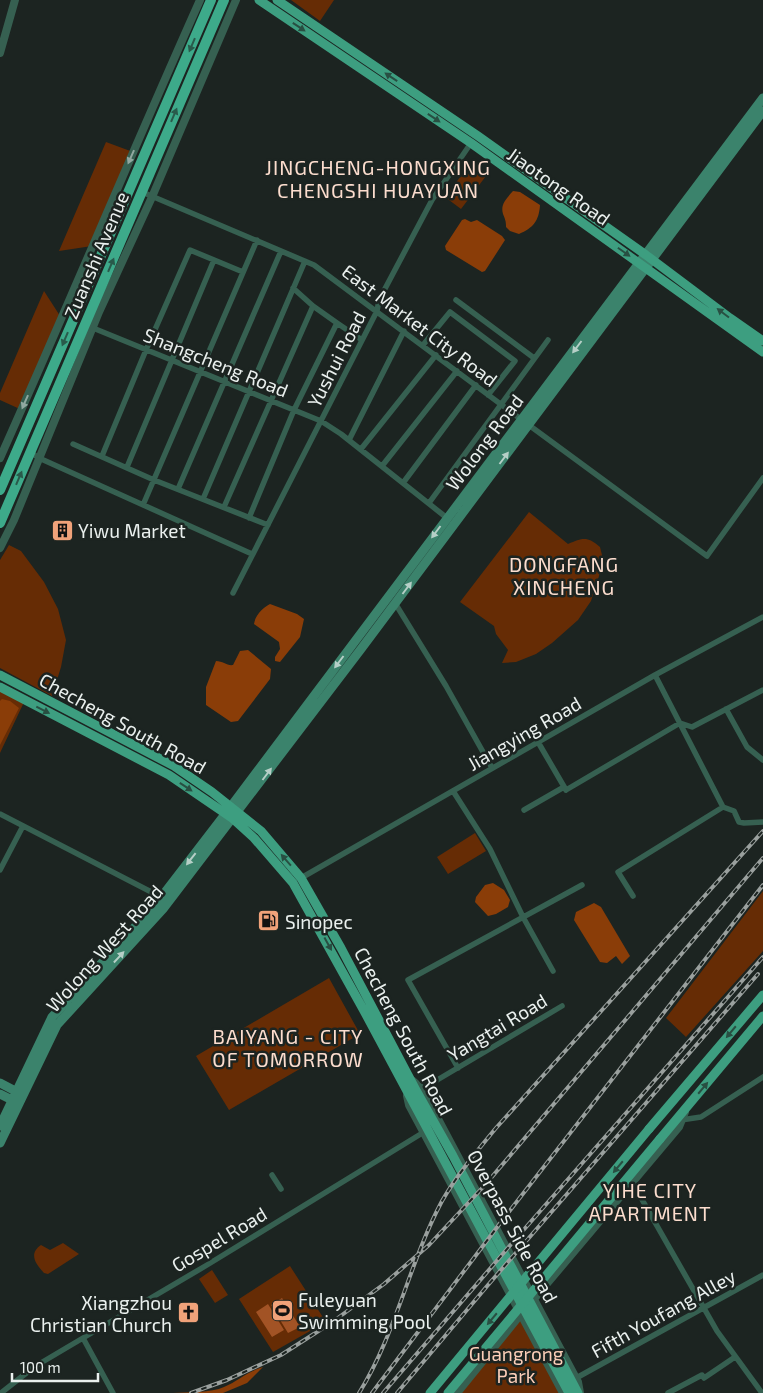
<svg xmlns="http://www.w3.org/2000/svg" width="763" height="1393" font-family="'Exo 2',sans-serif">
<style>
.green{fill:#662c05}
.forest{fill:#8a3d08}
.water{fill:#a25325}
.lines{fill:none;stroke-linecap:round;stroke-linejoin:round}
.minor{stroke:#366051;stroke-width:5.5}
.tertiary{stroke:#366051;stroke-width:8}
.secondary{stroke:#3b836c;stroke-width:9}
.primary{stroke:#3d9e80;stroke-width:9}
.trunk{stroke:#3daa8a;stroke-width:10}
.rail-casing{stroke:#9aa09e;stroke-width:4}
.rail{stroke:#1c2421;stroke-width:2;stroke-dasharray:5.5;stroke-linecap:butt}
.primary-bridge{stroke:#3d9e80;stroke-width:9}
.oneway{fill:#284f42}
.oneway2{fill:#295a4b}
.oneway3{fill:#90a8a0}
.oneway4{fill:#b6cfc7}
.labels{text-anchor:middle;dominant-baseline:central;stroke-width:5;stroke-linejoin:round;paint-order:stroke}
.street-label{font-size:19px;fill:#eaf0ee;stroke:#1c2421}
.poi-label{font-size:19px;fill:#eaf0ee;stroke:#1c2421;text-anchor:start}
.park-label{font-size:19px;fill:#fdcfb9;stroke:#1c2421}
.neighbourhood-label{font-size:20px;letter-spacing:1px;fill:#fcddce;stroke:#1c2421}
</style>
<rect width="100%" height="100%" fill="#1c2421"/>
<path class="green" d="M291,0h43l-14,21z
M106,142l27,10 -41,94 -33,5z
M470,164l16,12 -25,33 -16,-12z
M44,291l18,28 -40,91 -22,-10v-7z
M529,512l39,32c15,-6 19,-8 32,3l3,12 -4,17 -8,25 -13,19 -26,23 -16,11 -20,8 -14,1 6,-13 -12,-16 -2,-8 -34,-24z
M9,545l12,6 23,31 14,27 8,31 -5,27 -9,29 -52,-28v-108z
M0,687l25,13 -25,53z
M475,833l11,18 -38,23 -11,-17z
M763,891v60l-77,86 -20,-19z
M329,978l31,56 -131,76 -33,-54z
M63,1243l16,11 -31,20 -4,-1c-8,-9 -16,-19 -3,-28l9,5z
M290,1266l36,56 -53,30 -34,-53z
M212,1270l16,25 -13,8 -16,-24z
M521,1314l42,79h-106z"/>
<path class="forest" d="M513,191l7,1 20,13c-1,16 -7,23 -21,29l-9,-3 -4,-4c0,-6 -1,-8 -3,-13 -3,-10 4,-16 10,-23z
M465,219l6,3 6,-2 25,16 3,4 -20,31 -3,1 -36,-22 -1,-4 17,-26z
M270,604l27,10 7,5 -4,18 -20,25 -5,-1v-4l5,-8 -1,-7 -25,-18c1,-8 8,-16 16,-20z
M248,650l23,19 -1,10 -32,42 -7,1 -25,-17v-18l10,-26c7,0 11,5 17,4l7,-14z
M2,699l8,2 9,7 -19,37v-44z
M493,883l11,7 6,10 -2,7 -12,7 -8,2 -13,-14 1,-5 9,-12z
M594,903l7,4 29,49 -8,8 -6,-8 -9,7 -7,-1 -26,-42 2,-8z
M263,1367l-16,16 -24,10h-50c15,-1 38,0 51,-6 14,-6 24,-16 39,-20z"/>
<path class="water" d="M282,1298l2,3 7,1c3,4 3,7 1,12l8,13 -12,6 -17,-28z
M268,1304l16,26 -12,7 -16,-25z"/>
<g class="lines">
<path class="minor" d="M142,192l172,73 208,155 185,136 56,-78
M456,300l78,58
M337,323l25,17
M93,328l228,93 20,13 106,84
M423,345l27,-33 65,49 -27,34
M349,440l55,-109
M73,444l81,36 114,45
M361,449l75,-94
M30,452l9,6 213,96
M102,456l44,-106 44,-100 53,22
M382,466l75,-95
M127,467l87,-207
M403,483l73,-98
M178,489l103,-238
M203,499l102,-238
M429,503l119,-163
M143,505l114,-265
M224,507l89,-201 -20,-18
M249,518l45,-108 43,-87 -24,-17
M233,593l144,-282 2,-11 53,-100 39,-57
M395,603l51,83 46,82
M726,709l21,38 16,13
M538,742l28,48 114,-67 12,4 71,-37
M453,791l37,58 33,68 30,54
M723,807l11,4 5,11 5,1 19,-1
M524,810l40,-23
M0,814l161,83
M0,870l23,-44
M301,878l354,-203 108,-58
M633,896l-15,-24 105,-65 -68,-132
M458,1068l-50,-88 174,-95
M422,1089l140,-83
M681,1120l20,-3 62,-40
M272,1175l9,14
M632,1182l85,149 45,62
M578,1377l185,-102
M1,1393l33,-26 49,-29
M113,1393l-30,-55 124,-73 217,-133
M668,1393l34,-18 2,3 31,-21"/>
<path class="tertiary" d="M0,53l15,-53
M0,458c68,-152 132,-306 200,-458
M0,548l14,-28 85,-208 53,-115 84,-197
M413,1081l9,8 156,293 2,11
M407,1096l2,9 154,288
M534,1299l145,-172 6,-15
M457,1393l64,-79"/>
<path class="secondary" d="M0,1083l21,11
M0,1094l18,9
M0,1126l52,-109 104,-113 70,-91 537,-715
M0,1143l57,-118 106,-116 198,-260 402,-538"/>
<path class="primary" d="M259,0l212,143 292,209
M277,0l201,136 168,119 84,63 33,23
M0,675l174,91 38,26 49,39 40,47 40,70 76,144 36,64 125,237
M0,687l169,88 63,43 22,20 39,45 70,126 206,384
M649,1129l114,-134
M660,1139l103,-123"/>
<path class="trunk" d="M0,490l211,-490
M0,523l224,-523"/>
<defs>
<path id="rail" d="M191,1393l36,-13 54,-25 50,-32 53,-39 45,-39 56,-60 278,-327
M359,1393c37,-59 50,-130 83,-192 15,-26 35,-50 54,-73l267,-297
M372,1393l129,-171 262,-337
M383,1393l130,-151 250,-285
M397,1393l91,-108 270,-311"/>
</defs>
<use href="#rail" class="rail-casing"/>
<use href="#rail" class="rail"/>
<path class="primary-bridge" d="M430,1393l219,-264
M448,1393l212,-254"/>
</g>
<defs><path id="oneway-solid" d="M-6-.8H1V-3.2L6.5 0L1 3.2V.8H-6Z" transform="scale(1.25)"/></defs>
<g class="oneway">
<use href="#oneway-solid" transform="translate(299 27) rotate(34)"/>
<use href="#oneway-solid" transform="translate(391 77) rotate(-146)"/>
<use href="#oneway-solid" transform="translate(434 118) rotate(34)"/>
<use href="#oneway-solid" transform="translate(624 252) rotate(35)"/>
<use href="#oneway-solid" transform="translate(723 313) rotate(-143)"/>
<use href="#oneway-solid" transform="translate(43 710) rotate(27)"/>
<use href="#oneway-solid" transform="translate(186 787) rotate(34)"/>
<use href="#oneway-solid" transform="translate(286 860) rotate(-131)"/>
<use href="#oneway-solid" transform="translate(328 944) rotate(61)"/>
<use href="#oneway-solid" transform="translate(731 1032) rotate(130)"/>
<use href="#oneway-solid" transform="translate(703 1088) rotate(-50)"/>
<use href="#oneway-solid" transform="translate(618 1167) rotate(130)"/>
<use href="#oneway-solid" transform="translate(492 1319) rotate(130)"/>
</g>
<g class="oneway2">
<use href="#oneway-solid" transform="translate(192 45) rotate(113)"/>
<use href="#oneway-solid" transform="translate(174 115) rotate(-67)"/>
<use href="#oneway-solid" transform="translate(111 265) rotate(-67)"/>
<use href="#oneway-solid" transform="translate(65 339) rotate(113)"/>
<use href="#oneway-solid" transform="translate(19 478) rotate(-67)"/>
</g>
<g class="oneway3">
<use href="#oneway-solid" transform="translate(131 157) rotate(114)"/>
<use href="#oneway-solid" transform="translate(25 402) rotate(114)"/>
</g>
<g class="oneway4">
<use href="#oneway-solid" transform="translate(577 347) rotate(127)"/>
<use href="#oneway-solid" transform="translate(504 458) rotate(-53)"/>
<use href="#oneway-solid" transform="translate(436 532) rotate(127)"/>
<use href="#oneway-solid" transform="translate(407 588) rotate(-53)"/>
<use href="#oneway-solid" transform="translate(339 662) rotate(127)"/>
<use href="#oneway-solid" transform="translate(267 774) rotate(-53)"/>
<use href="#oneway-solid" transform="translate(191 859) rotate(128)"/>
<use href="#oneway-solid" transform="translate(119 957) rotate(-47)"/>
</g>
<defs>
<symbol id="building-square" viewBox="-11 -11 22 22"><rect x="-9" y="-9" width="18" height="18" rx="4" fill="#f0a27a" stroke="#1c2421"/><path d="M-4-6H4V6H1V3H-1V6H-4ZM-2.5-4.3h1.7v1.8h-1.7ZM.8-4.3h1.7v1.8H.8ZM-2.5-1h1.7V.8h-1.7ZM.8-1h1.7V.8H.8Z" fill="#111"/></symbol>
<symbol id="fuel-square" viewBox="-11 -11 22 22"><rect x="-9" y="-9" width="18" height="18" rx="4" fill="#f0a27a" stroke="#1c2421"/><path d="M-5.5-6h7V0h2V4h1.3V-2.5L3-4.5l.8-.8L6-3V5H2.5V1h-1V6h-7ZM-4.2-4.7v3.2H.2V-4.7Z" fill="#111"/></symbol>
<symbol id="stadium-square" viewBox="-11 -11 22 22"><rect x="-9" y="-9" width="18" height="18" rx="4" fill="#f0a27a" stroke="#1c2421"/><path d="M0-5a6.5 5 0 1 0 0 10a6.5 5 0 1 0 0-10ZM-3.5-1.8h7v3.6h-7Z" fill="#111"/></symbol>
<symbol id="church-square" viewBox="-11 -11 22 22"><rect x="-9" y="-9" width="18" height="18" rx="4" fill="#f0a27a" stroke="#1c2421"/><path d="M-1.2-6h2.4v3.5h3.3v2.4h-3.3V6h-2.4V-.1h-3.3v-2.4h3.3Z" fill="#111"/></symbol>
</defs>
<g fill-rule="evenodd">
<use href="#building-square" x="50" y="518" width="25" height="25"/>
<use href="#fuel-square" x="256" y="908" width="25" height="25"/>
<use href="#stadium-square" x="270" y="1298" width="25" height="25"/>
<use href="#church-square" x="176" y="1300" width="25" height="25"/>
</g>
<g class="labels">
<g class="street-label">
<text transform="translate(559 186) rotate(35)">Jiaotong Road</text>
<text transform="translate(96 255) rotate(-67)">Zuanshi Avenue</text>
<text transform="translate(420 325) rotate(37)">East Market City Road</text>
<text transform="translate(336 359) rotate(-63)">Yushui Road</text>
<text transform="translate(216 362) rotate(22)">Shangcheng Road</text>
<text transform="translate(484 442) rotate(-53)">Wolong Road</text>
<text transform="translate(123 723) rotate(29)">Checheng South Road</text>
<text transform="translate(524 733) rotate(-30)">Jiangying Road</text>
<text transform="translate(104 948) rotate(-48)">Wolong West Road</text>
<text transform="translate(497 1027) rotate(-31)">Yangtai Road</text>
<text transform="translate(404 1031) rotate(62)">Checheng South Road</text>
<text transform="translate(513 1226) rotate(62)">Overpass Side Road</text>
<text transform="translate(219 1239) rotate(-31)">Gospel Road</text>
<text transform="translate(663 1313) rotate(-29)">Fifth Youfang Alley</text>
</g>
<g class="poi-label">
<text x="78" y="530">Yiwu Market</text>
<text x="285" y="921">Sinopec</text>
<text x="298" y="1299">Fuleyuan<tspan x="298" dy="22">Swimming Pool</tspan></text>
<text x="172" y="1302" text-anchor="end">Xiangzhou<tspan x="172" dy="22">Christian Church</tspan></text>
</g>
<g class="park-label">
<text x="516" y="1353">Guangrong<tspan x="516" dy="22">Park</tspan></text>
</g>
<g class="neighbourhood-label">
<text x="378" y="167">JINGCHENG-HONGXING<tspan x="378" dy="23">CHENGSHI HUAYUAN</tspan></text>
<text x="564" y="564">DONGFANG<tspan x="564" dy="23">XINCHENG</tspan></text>
<text x="288" y="1036">BAIYANG - CITY<tspan x="288" dy="23">OF TOMORROW</tspan></text>
<text x="650" y="1190">YIHE CITY<tspan x="650" dy="23">APARTMENT</tspan></text>
</g>
</g>
<path d="M12 1373v8h86v-8" fill="none" stroke="#eaf0ee" stroke-width="2.5"/>
<text x="20" y="1373" font-size="15" fill="#eaf0ee" stroke="#1c2421" stroke-width="4" paint-order="stroke">100 m</text>
</svg>
